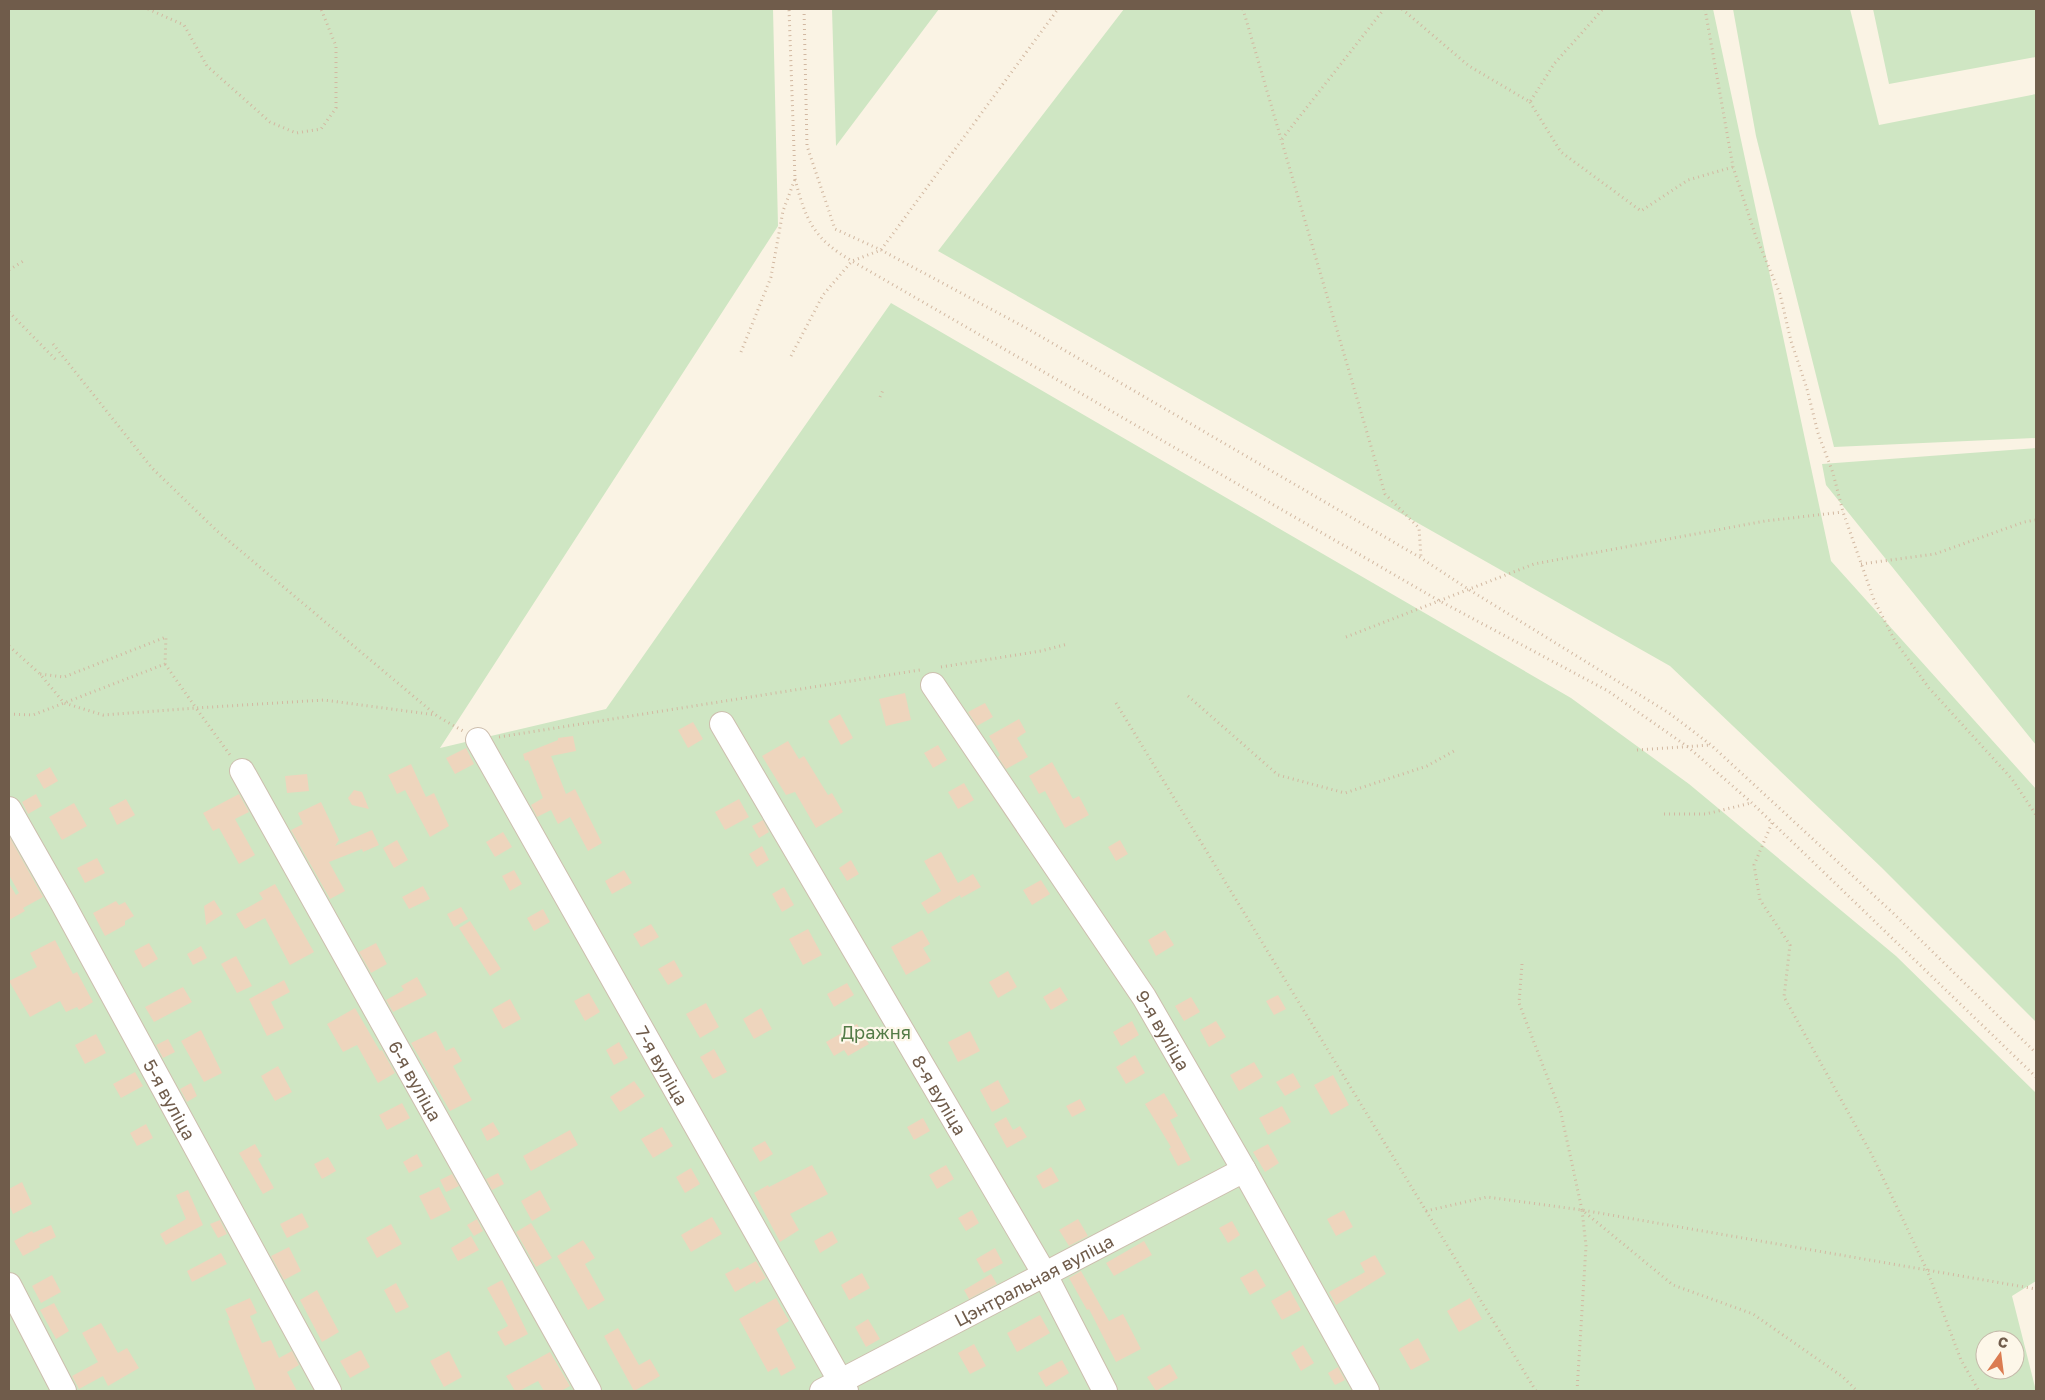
<svg xmlns="http://www.w3.org/2000/svg" width="2045" height="1400" font-family="'Golos Text',sans-serif">
<style>
.green{fill:#cfe6c3;fill-rule:evenodd}
.building{fill:#eed5bd}
.lines{fill:none;stroke-linecap:round;stroke-linejoin:round}
.minor-casing{stroke:#cdbeae;stroke-width:26}
.path{stroke:#d2b8a1;stroke-width:3;stroke-dasharray:1 4;stroke-linecap:butt}
.minor{stroke:#fff;stroke-width:24}
.labels{text-anchor:middle;dominant-baseline:central;stroke-width:4.5;stroke-linejoin:round;paint-order:stroke}
.street-label{font-size:18px;fill:#705c4b;stroke:#fdf7e9}
.park-label{font-size:18px;fill:#537b47;stroke:#fdf7e9}
</style>
<rect width="100%" height="100%" fill="#faf3e4"/>
<path class="green" d="M9,9h764l5,217 -338,522 166,-39 285,-406 680,395 118,86 207,172 140,137v188l-24,15 24,95h-2027zM1985,1340h30v30h-30z
M832,9h107l-103,137z
M1124,9h589l118,552 205,228v233l-155,-155 -211,-201 -732,-415z
M1733,9h117l29,116 157,-31v344l-202,9 -78,-311z
M1873,9h163v48l-147,27z
M2036,448v297l-210,-260 -4,-21z"/>
<path class="building" d="M905,693l6,27 -25,6 -7,-27z
M985,703l8,14 -16,9 -9,-14z
M840,714l13,24 -12,7 -13,-24z
M1019,719l7,13 -9,6 11,19 -22,12 -8,-12 2,-2 -11,-19z
M693,722l10,17 -15,9 -10,-18z
M573,736l3,15 -25,5 15,38 9,-5 27,54 -14,8 -18,-34 -12,7 -7,-14 -14,7 -6,-12 12,-7 -15,-38 -3,1 -2,-7 35,-14v-2z
M788,741l11,18 5,-3 24,39 4,-2 11,19 -27,16 -21,-36 -9,3 -24,-39z
M938,745l9,15 -14,8 -9,-15z
M466,748l8,16 -19,10 -9,-16z
M1052,762l21,37 6,-3 10,19 -24,13 -20,-37 -6,3 -10,-18z
M411,764l15,33 8,-4 15,33 -19,11 -25,-47 -8,4 -9,-19z
M50,767l8,14 -14,8 -8,-14z
M307,774l2,17 -22,2 -2,-17z
M964,783l10,17 -16,9 -10,-17z
M354,790l8,2 7,17 -17,-4 -4,-7z
M36,794l6,12 -14,8 -6,-12z
M239,794l10,18 -14,7 20,36 -16,9 -20,-36 -6,3 -10,-18z
M126,799l9,16 -18,10 -8,-17z
M739,799l10,18 -24,13 -10,-18z
M321,802l18,38 -4,6 37,-16 7,15 -16,7 -1,-3 -33,13 16,29 -15,8 -39,-69 12,-6 -5,-11z
M74,803l13,23 -25,14 -13,-23z
M763,820l6,12 -10,6 -7,-12z
M503,832l9,15 -17,10 -9,-15z
M9,836l34,61 -20,11 2,3 -16,9v-37l7,12 3,-2 -10,-18z
M397,840l11,20 -14,8 -11,-20z
M1120,840l8,14 -12,7 -8,-14z
M762,846l7,14 -12,7 -8,-13z
M941,852l17,31 15,-9 8,13 -20,11 -1,-3 -32,19 -7,-11 20,-12 -17,-30z
M97,858l8,15 -20,10 -8,-15z
M851,860l8,14 -12,7 -8,-13z
M514,870l8,14 -12,7 -8,-15z
M624,870l8,13 -20,11 -7,-13z
M1041,880l9,14 -18,11 -9,-15z
M275,884l39,68 -24,13 -25,-47 -20,11 -9,-15 27,-15 -4,-6z
M423,886l7,13 -21,10 -7,-12z
M784,887l10,18 -12,7 -10,-18z
M214,900l9,14 -17,11 -2,-19z
M116,901l3,4 6,-3 9,14 -9,5v4l-20,11 -12,-23z
M461,907l7,12 -14,8 -7,-13z
M543,909l7,13 -16,9 -7,-13z
M470,921l31,48 -11,7 -31,-48z
M651,924l8,13 -18,10 -8,-13z
M808,929l14,26 -19,10 -14,-26z
M922,930l8,14 -7,4 8,13 -25,14 -15,-28z
M1165,930l9,15 -18,11 -8,-16z
M55,940l18,34 4,-2 16,30 -14,8 -2,-3 -11,5 -6,-11 -30,16 -21,-36 28,-14 -7,-14z
M149,943l9,16 -15,9 -9,-17z
M376,943l11,21 -16,9 -12,-21z
M201,946l6,12 -14,7 -6,-11z
M236,956l16,30 -15,7 -16,-29z
M674,960l9,16 -15,9 -10,-16z
M1008,971l9,16 -19,11 -9,-16z
M417,977l10,18 -34,17 -7,-12 18,-10 -3,-4z
M284,980l6,12 -19,10 13,26 -17,8 -18,-37z
M847,983l7,12 -20,12 -7,-13z
M183,987l9,15 -38,20 -9,-15z
M1060,987l8,13 -17,10 -8,-13z
M589,993l11,19 -15,9 -11,-20z
M1278,995l8,14 -12,6 -8,-14z
M1191,997l9,15 -16,9 -9,-15z
M510,999l11,20 -18,10 -11,-20z
M706,1003l13,24 -19,11 -14,-24z
M355,1008l25,43 2,-1 13,23 -17,10 -21,-38 -14,7 -16,-28z
M761,1008l11,21 -18,10 -11,-20z
M1132,1021l7,14 -18,11 -8,-14z
M1216,1021l10,16 -17,10 -9,-17z
M857,1024l12,20 -21,12 -4,-6 -10,6 -8,-14z
M201,1030l21,43 -18,9 -23,-41z
M436,1031l10,20 8,-4 8,14 -9,5 19,34 -22,11 -39,-68z
M970,1031l10,20 -22,11 -10,-20z
M96,1034l10,19 -21,11 -10,-19z
M168,1039l7,13 -12,6 -7,-13z
M619,1042l9,16 -14,7 -8,-15z
M714,1049l13,23 -14,7 -13,-22z
M1135,1055l10,18 -19,11 -10,-17z
M1254,1062l9,15 -24,14 -9,-16z
M278,1066l14,26 -17,9 -14,-25z
M135,1072l8,14 -22,12 -8,-14z
M1293,1073l8,14 -16,9 -9,-14z
M1333,1075l16,30 -18,10 -17,-30z
M998,1080l12,22 -18,10 -12,-22z
M634,1081l11,15 -25,16 -10,-15z
M191,1083l6,13 -10,6 -7,-13z
M1164,1093l14,23 -8,4 21,40 -13,6 -9,-17 2,-2 -26,-43z
M1080,1099l6,11 -14,7 -6,-11z
M402,1103l8,15 -23,12 -8,-15z
M1282,1106l9,16 -23,13 -9,-17z
M1006,1117l7,13 7,-4 7,11 -20,11 -13,-24z
M923,1118l7,13 -16,9 -7,-13z
M493,1122l7,12 -13,7 -6,-12z
M146,1124l7,14 -16,8 -7,-13z
M662,1127l11,19 -20,12 -12,-19z
M570,1130l8,15 -47,26 -8,-15z
M765,1141l8,13 -13,8 -8,-14z
M255,1144l7,12 -4,3 16,29 -11,6 -24,-41z
M1268,1144l11,19 -14,9 -12,-20z
M417,1154l6,12 -14,7 -6,-11z
M328,1157l8,14 -14,8 -8,-15z
M812,1165l16,29 -38,20 9,16 -19,12 -26,-49 14,-8 1,2z
M946,1165l8,14 -17,10 -8,-14z
M1051,1167l8,14 -16,8 -7,-13z
M691,1168l9,16 -15,9 -9,-16z
M498,1173l6,11 -12,6 -6,-11z
M452,1174l7,12 -13,6 -6,-12z
M22,1182l10,22 -19,10 -4,-9v-16z
M439,1187l12,23 -20,10 -12,-24z
M188,1190l15,35 -37,20 -6,-11 26,-15 -10,-24z
M540,1190l11,20 -19,11 -11,-20z
M972,1210l7,13 -13,8 -8,-13z
M1344,1210l9,17 -17,9 -9,-17z
M302,1213l7,14 -22,11 -7,-14z
M712,1217l10,17 -31,18 -10,-17z
M477,1219l6,12 -9,5 -7,-11z
M1078,1219l10,17 -19,10 -10,-16z
M220,1220l7,14 -9,4 -8,-14z
M1232,1221l8,14 -12,8 -9,-15z
M531,1223l21,35 -16,9 -20,-35z
M391,1224l11,20 -25,14 -11,-20z
M51,1225l5,12 -17,8 1,2 -17,9 -9,-15 18,-10 1,2z
M832,1231l6,11 -18,11 -6,-12z
M471,1236l8,14 -21,11 -7,-13z
M583,1240l12,18 -10,6 20,36 -17,10 -31,-54z
M1144,1241l8,14 -38,21 -8,-13z
M289,1247l12,24 -17,9 -13,-24z
M995,1248l8,15 -19,10 -8,-14z
M221,1253l6,11 -35,18 -5,-11z
M1375,1255l11,19 -50,31 -7,-13 36,-20 -5,-9z
M756,1261l10,17 -10,6 -1,-3 -20,11 -10,-18 13,-7 2,3z
M1256,1269l10,17 -16,9 -10,-17z
M1081,1271l28,50 14,-7 18,35 -25,13 -27,-53 -2,1 -18,-32z
M862,1273l8,15 -21,12 -8,-15z
M991,1274l6,10 -28,15 -5,-9z
M52,1275l9,17 -20,11 -9,-17z
M502,1280l26,54 -23,12 -8,-14 11,-6 -21,-38z
M396,1283l13,24 -13,6 -12,-23z
M317,1290l22,42 -17,10 -22,-42z
M1290,1290l11,20 -19,10 -11,-19z
M250,1298l7,15 -7,3 12,27 9,-3 8,18 13,-7 7,14 -12,7 10,19h-41l-28,-70 2,-1 -5,-11z
M776,1298l13,23 -13,8 20,39 -15,8 -4,-9 -9,5 -29,-53z
M1470,1298l12,21 -23,13 -12,-21z
M54,1303l15,28 -13,8 -16,-29z
M1040,1315l10,18 -33,19 -10,-19z
M868,1319l12,20 -14,8 -11,-20z
M101,1323l17,30 9,-5 12,20 -31,18 -5,-10 -24,13 -7,-13 26,-14 -16,-29z
M618,1328l21,37 11,-6 10,17 -26,15 -30,-55z
M1418,1338l12,22 -19,10 -12,-21z
M974,1344l12,22 -16,8 -12,-21z
M1303,1345l11,18 -13,8 -10,-18z
M361,1350l9,17 -20,11 -10,-17z
M449,1351l13,26 -18,10 -14,-26z
M550,1352l20,34 -9,5h-17l-6,-10 -19,10h-4l-9,-15z
M1062,1360l7,13 -23,14 -8,-14z
M1170,1364l8,14 -22,13 -9,-14z
M1338,1367l7,13 -10,5 -7,-12z"/>
<g class="lines">
<defs>
<g id="minor">
<path id="s1" d="M933,685l211,312 100,173 123,221"/>
<path id="s2" d="M722,724l322,549 61,118"/>
<path id="s3" d="M478,740l368,651"/>
<path id="s4" d="M242,771l347,620"/>
<path id="s5" d="M9,809l53,93 267,489"/>
<path d="M9,1285l55,106"/>
<path id="s6" d="M822,1391l422,-221"/>
</g>
</defs>
<use href="#minor" class="minor-casing"/>
<path class="path" d="M148,9l36,16 23,41 63,56 26,11 25,-4 15,-21v-62l-15,-37
M804,9l3,137 28,83 46,21 147,79 393,229 47,31 201,124 42,32 182,168 143,140
M1243,9l142,485 34,34 2,29
M1402,9l67,57 61,36 24,-38 49,-55
M1705,9l28,158 22,67 25,60 11,47 16,48 11,44 15,40 10,39 31,88 21,41 34,47 83,91 24,36
M1530,102l31,50 80,59 47,-31 45,-13
M1282,139l102,-130
M795,179c11,42 19,60 57,82l29,-11 177,-241
M9,270l16,-10
M9,312l49,50
M53,344l99,124 65,63 220,185 26,15
M741,352l30,-75 12,-66 12,-32 -6,-170
M791,356l32,-61 29,-34 586,339 170,91 80,56 64,56 284,274
M880,397l3,-7
M1861,564l74,-10 89,-32 12,-2
M1346,637l188,-73 231,-43 78,-9
M9,646l31,28 24,29 39,12 93,-7 34,47
M165,664l31,44 128,-8 112,15
M941,667l100,-16 27,-7
M1188,696l90,79 67,18 82,-27 27,-15
M1116,703l420,688
M9,714l24,1 132,-51 1,-27 -102,40 -24,-3
M499,737l421,-67
M1637,750l74,-5
M1664,814h42l45,-11
M1772,823l-18,42 6,35 30,45 -6,52 89,160 54,113 34,90 18,31
M1522,964l-3,39 42,110 21,97 91,75 80,29 90,63 14,14
M1426,1211l61,-14 95,13 454,79
M1577,1391l9,-145 -4,-36"/>
<use href="#minor" class="minor"/>
</g>
<g class="labels">
<g class="street-label">
<text stroke="none"><textPath href="#s1" startOffset="415">9-я вуліца</textPath></text>
<text stroke="none"><textPath href="#s3" startOffset="374">7-я вуліца</textPath></text>
<text stroke="none"><textPath href="#s4" startOffset="355">6-я вуліца</textPath></text>
<text stroke="none"><textPath href="#s2" startOffset="430">8-я вуліца</textPath></text>
<text stroke="none"><textPath href="#s5" startOffset="332">5-я вуліца</textPath></text>
<text stroke="none"><textPath href="#s6" startOffset="239">Цэнтральная вуліца</textPath></text>
</g>
<g class="park-label">
<text x="876" y="1032">Дражня</text>
</g>
</g>
<rect width="2045" height="1400" fill="none" stroke="#705c4b" stroke-width="20"/>
<g transform="translate(2000 1355) rotate(14)"><circle r="24" fill="#fdf7e9" stroke="#c5b9aa"/>
<path d="M0-4L9 19L0 12L-9 19Z" fill="#db7c51"/>
<text y="-8" font-size="14" font-weight="bold" text-anchor="middle" fill="#705c4b">С</text>
</g>
</svg>
